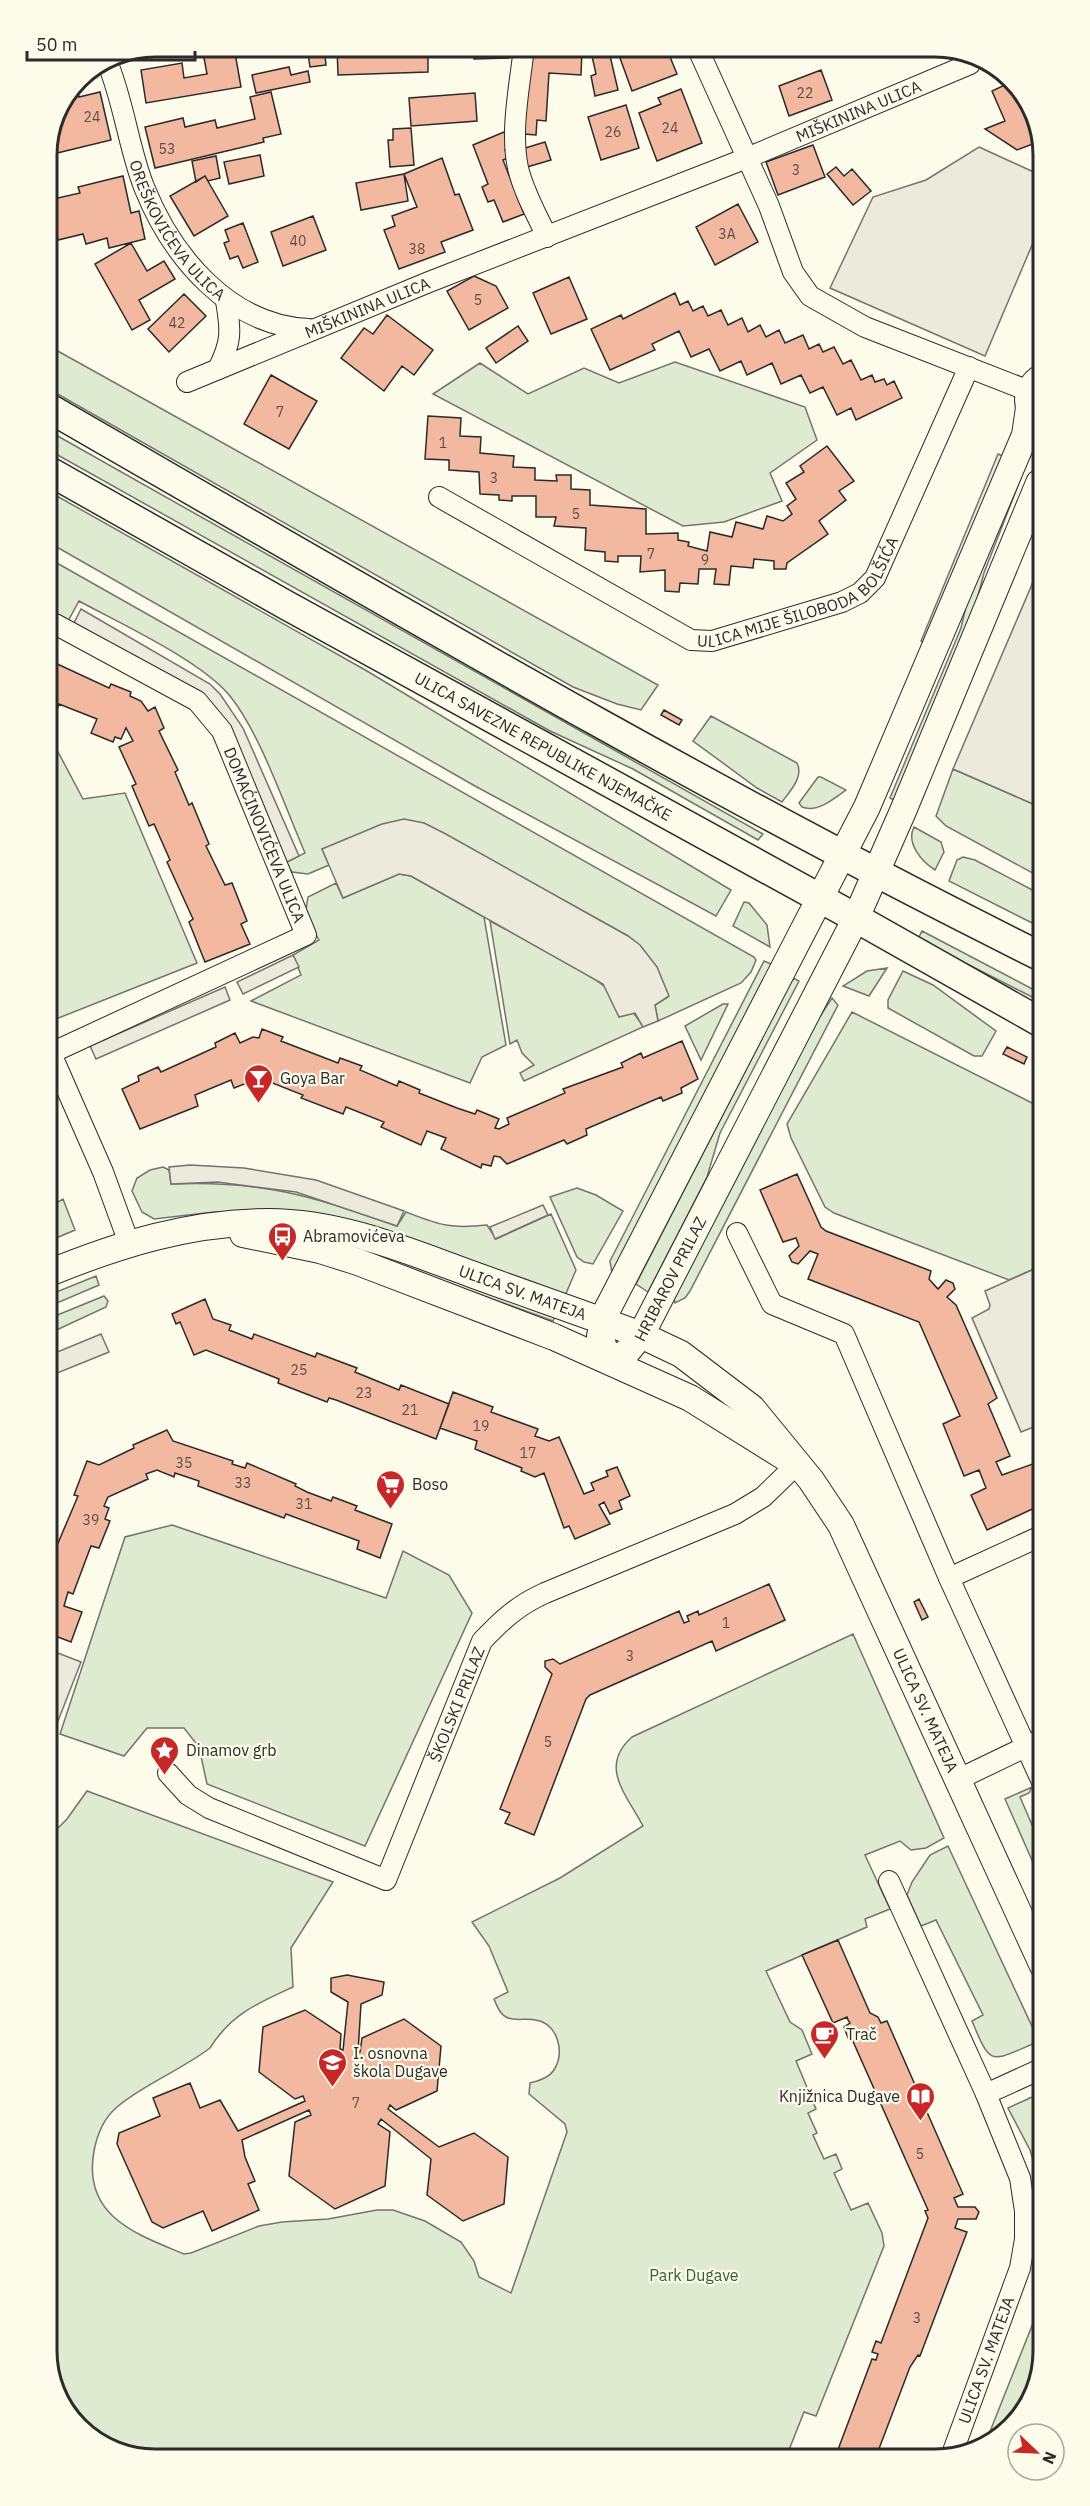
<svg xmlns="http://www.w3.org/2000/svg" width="1090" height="2506" font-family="'IBM Plex Sans',sans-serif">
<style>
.green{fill:#deebd1;stroke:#74746e;stroke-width:1.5}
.parking{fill:#eceadb;stroke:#74746e;stroke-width:1.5}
.building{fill:#f2b8a0;stroke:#2b2b2b;stroke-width:1.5}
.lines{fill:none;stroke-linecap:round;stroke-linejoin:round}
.minor-casing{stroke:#2b2b2b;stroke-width:22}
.tertiary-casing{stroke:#2b2b2b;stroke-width:28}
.secondary-casing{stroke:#2b2b2b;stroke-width:31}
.minor{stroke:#fdfbea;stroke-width:20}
.tertiary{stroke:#fdfbea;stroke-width:26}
.secondary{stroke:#fdfbea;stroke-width:28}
.labels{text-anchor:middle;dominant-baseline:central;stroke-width:4.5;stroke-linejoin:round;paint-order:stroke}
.number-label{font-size:14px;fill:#5d4e48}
.street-label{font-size:16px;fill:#2b2b2b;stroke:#fdfbea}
.poi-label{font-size:16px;fill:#2b2b2b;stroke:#fdfbea;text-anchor:start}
.park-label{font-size:16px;fill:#34623c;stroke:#fdfbea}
.rim{fill:none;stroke:#2b2b2b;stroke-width:3}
</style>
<rect width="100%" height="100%" fill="#fdfbea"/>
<path class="green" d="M47,345l611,340 -17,25 -24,-6 -44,-17 -526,-299z
M675,362l130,45 12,33 -47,33 12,28 -58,21 -41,4 -250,-132 47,-31 48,31 56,-26 35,15z
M47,430l716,404 -5,6 -125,-71 -83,-38 -503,-282z
M1033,447l-49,126 -13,49 -76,179 -5,-3 71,-170 13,-56z
M48,491l319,180 364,219 -15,26 -241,-130 -427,-244z
M48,558l706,399 2,3 -5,12 -10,11 -83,38 -3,-16 13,-8c-12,-27 -16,-42 -40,-61l-204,-113 -102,26 7,16 -21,9 -16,-2 -7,-9 20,-10c-20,-46 -45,-120 -75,-157 -30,-36 -109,-72 -151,-95l-11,20 -20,-6z
M711,716l86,47c7,14 -7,28 -15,39l-25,-14 -64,-47z
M48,733l35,66 42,-6 72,170 -141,56 -7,-15z
M953,769l87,38v70l-94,-51 -10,-10z
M818,777h3l25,13c-12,9 -29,23 -44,17l-3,-4z
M914,827l27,15 3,10 -9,18c-14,-9 -29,-27 -21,-43z
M963,857l12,3 65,34v33l-91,-46 8,-21z
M399,874l12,2 73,41 22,128 -24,12 -12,26 -219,-82 50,-26 -8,-20 26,-15 -14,-25 3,-18 28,-14 7,15z
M744,902l5,1 18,22 3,22 -37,-21z
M490,921c46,25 128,60 153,106l-119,54 -4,-8 14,-8 -12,-12 -5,-13 -7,4z
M922,931l118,62v8l-122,-62z
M764,961l7,3 -3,9 -156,300 -2,-12z
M887,968l-18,28 -26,-10 24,-15z
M903,971l30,14 63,46 -14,25h-8l-86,-48v-8z
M793,978l6,3 -79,152 -13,44 -59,115 -12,-8z
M832,998l6,7 -148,286 -5,7 -10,5 -1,-5 143,-277z
M723,1004h5l-27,56 -16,-34z
M852,1012l188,95 1,159 -32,14 -175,-67 -9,-6 -34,-69 -4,-14z
M163,1167l6,3 2,14c89,-4 143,12 226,42l9,-14c34,13 43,17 81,13l9,14 55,-25 25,56 -12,28 -308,-87 -42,1 -60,7 -12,-7 -10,-21 5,-13 13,-8z
M577,1188l19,7 27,16 -30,53 -9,-2 -7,-5 -27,-60z
M63,1199l12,31 -26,11v-34z
M259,1228l71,8 226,78 -3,7 -176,-64z
M96,1276l3,9 -49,21 -1,-11z
M104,1296l4,5 -2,6 -56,26v-15z
M172,1525l214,73 17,-47 46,24 23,38 -107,233 -158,-62 -8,-37 -15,-19h-37l-23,28 -64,-22 65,-197z
M853,1634l91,204 -18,10 -15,2 -11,-9 -35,14 25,54 -25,10 2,8 -101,44 24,51 12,8 10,24 -16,7 20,48 -8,4 9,20 -4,2 11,24 12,-5 6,15 -8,4 17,37 17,-7 14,30 2,13 -68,170 -12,-4 -17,43 -640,4 -58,-22 -37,-51 -1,-551 16,-16 20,-28 246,91 -42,66 2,39c-35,16 -62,27 -83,61 -29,22 -67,37 -93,59 -13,11 -20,28 -23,44 -12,65 42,83 90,103l7,-1 68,-27 23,-4 46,-3 49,-9h16l32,11 36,21 13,19 5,16 32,16 56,-161 -2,-8 -36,-30 1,-11c9,-2 19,-5 24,-13 11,-18 4,-46 -18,-50 -9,-2 -20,1 -28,-2 -8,-3 -11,-12 -14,-19l14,-7 -19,-46 -17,-24 88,-44 83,-52c-16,-31 -45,-59 -11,-89z
M1032,1787l-3,6 -9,4 19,44 3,-1v43l-37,-84z
M948,1846l89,191 -2,6c-45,19 -44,24 -63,-22l11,-6 -47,-95 -15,6 -14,-31 5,-13 18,-27z
M1043,2092v102l-13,-44 -22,-42z
M1043,2298v54l-22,65 -34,22z"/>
<path class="parking" d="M979,147l59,27v19l-5,13 5,2v23l-53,125 -155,-68 43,-91 53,-17z
M998,454l7,3 -77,187 -7,-3z
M1039,568l1,239 -87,-38z
M81,609l129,75 10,10 23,34 56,128 -14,7 -49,-118 -21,-38 -17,-14 -124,-70z
M404,819l20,4 20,10 184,103 12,9 17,22 12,29 -14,9 3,16 -15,6 -8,-14 -16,4 -16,-33 -192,-108 -12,-2 -56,24 -21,-49 60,-25z
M293,955l6,12 -56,27 -6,-12z
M225,987l5,13 -134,59 -6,-13z
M190,1165l54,3 72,12 88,31 -7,15 -101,-34 -79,-10 -46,2 -2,-17z
M543,1205l5,10 -53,24 -5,-12z
M1041,1266v158l-20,8 -49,-114 17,-9 1,-4 -5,-14z
M101,1334l8,18 -59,24v-21z
M50,1650l31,12 -30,77z"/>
<path class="building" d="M202,47h32l7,40 -95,16 -5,-33 41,-7 2,15 23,-4z
M307,47h17l2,18 -16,2z
M337,47h91v25l-90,3z
M474,47h35v11l-35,1z
M529,47l53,2 -1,26 -32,-2 -3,48 -9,-1 -1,15 -12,-1z
M590,47h18l10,43 -23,6 -4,-20 5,-2z
M616,47h50l11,27 -45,17z
M289,67l2,8 17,-4 2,11 -54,11 -4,-18z
M821,70l11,30 -43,16 -10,-30z
M1011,82l27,38v22l-21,8 -32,-21 20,-8 -13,-30z
M681,89l21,54 -45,18 -18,-48 22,-9 -3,-6z
M100,92l11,48 -54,13 -4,-19 18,-40 7,-1 1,4z
M271,92l10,42 -18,4 1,4 -109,26 -10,-41 38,-9 2,9 30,-7 2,8 38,-9 -5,-22z
M475,93l2,28 -66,5 -2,-28z
M626,105l13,43 -38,12 -13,-43z
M411,128l3,37 -24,2 -2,-27h5v-11z
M504,132l6,16 -5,2 3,8 -5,2 21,54 -21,8 -9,-22 -6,2 -6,-15 6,-3 -15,-39z
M545,142l6,18 -24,7 -5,-18z
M48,144l7,31 -8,2v-29z
M813,145l12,32 -47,18 -12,-33z
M260,155l4,21 -35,8 -5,-22z
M216,156l4,22 -12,3 -3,-5 -9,6 -4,-21z
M442,158l13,37 4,-1 14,36 -32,12 4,10 -46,17 -15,-39 11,-4 -3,-10 25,-9 -13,-33z
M836,167l8,9 8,-7 19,22 -18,14 -26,-31z
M404,174l4,27 -47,9 -5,-27z
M123,176l8,37 8,-2 6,28 -36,9 -2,-10 -21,6 -3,-10 -25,6 -9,-40 31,-7 -2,-6z
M205,176l23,40 -34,20 -24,-40z
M738,204l20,38 -43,23 -19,-38z
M313,216l13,34 -43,16 -12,-34z
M243,223l15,39 -15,6 -5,-12 -8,3 -6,-16 5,-2 -4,-11z
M131,243l16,28 17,-10 11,18 -36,21 11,20 -18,10 -37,-66z
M474,276l22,10 12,22 -39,22 -22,-39z
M569,277l18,42 -36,15 -18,-41z
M675,293l5,12 8,-4 5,10 10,-5 5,10 13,-6 7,15 14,-7 6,14 12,-7 6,12 13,-7 6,13 18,-8 6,14 10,-5 4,8 11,-5 9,17 8,-4 10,20 11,-5 3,7 9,-3 3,6 7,-4 8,17 -46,22 -5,-12 -14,7 -14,-28 -13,6 -9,-18 -20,9 -9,-21 -25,12 -6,-14 -21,10 -11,-22 -18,8 -12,-26 -27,13 3,6 -45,20 -19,-41 30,-14 2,4z
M184,294l22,22 -37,36 -21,-23z
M387,315l46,35 -19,25 -12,-9 -18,25 -43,-33 23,-30 9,6z
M518,326l10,15 -32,22 -10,-15z
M271,375l46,26 -28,48 -45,-25z
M428,416l33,2 -1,18 21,1 -1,16 34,3 -1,11 22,1v12l22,1 -1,-6h15v14l19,1v15l56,4v25l32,-1v7l11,2 -1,4 19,5 3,-19 22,5 4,-15 27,7 4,-13 16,5 9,-7 -5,-8 9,-7 -10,-16 18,-11 -4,-6 27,-20 27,35 -15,10 7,9 -27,21 9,13 -41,29 -1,6h-12v-8l-20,-2 -1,9 -22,-2 -2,19 -15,-1 2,-15h-17l-1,15 -18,-1 -1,9 -14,-1v-21l-25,2 1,-16h-23v6l-13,-1v-9l-20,-2 1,-22 -32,-2 2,-9h-20v-21h-24v5l-13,-1v-5l-19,-1 -1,-22 -30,-2v-10l-24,-1z
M53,662l56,26 2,-4 20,8 -1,4 11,5 7,10 7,-4 9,21 -5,3 19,39 -3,2 14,33 3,-2 17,41 -3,2 19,39 7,-2 15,38 -6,3 9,20 -45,18 -16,-40 4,-3 -26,-57 3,-2 -16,-36 -5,2 -17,-40 4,-2 -17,-37 14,-6 -7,-13 -5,11 -6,-2 -2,5 -22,-9 6,-14 -38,-15 -5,14 -6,-2v-51l4,1z
M664,710l18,10 -3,5 -18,-10z
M262,1029l21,8 -2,4 57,22 2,-5 22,8 -2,4 37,16 2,-5 21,9 -1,3 38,15 18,6 2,-4 22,9 -4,9 4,1 10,-5 -2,-6 58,-25 -2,-4 60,-22 -2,-4 20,-10 2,5 39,-17 16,38 -17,9 1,5 -19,8 -2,-4 -75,32 1,6 -20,9 -3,-4 -57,24 -7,-7 -6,-1 -3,10 -9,-2 -1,4 -40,-19 5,-11 -19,-7 -6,14 -40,-18 3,-5 -38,-15 -3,7 -42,-16 2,-3 -43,-17 -26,10 -3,-8 -36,15 3,11 -58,23 -18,-40 17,-8 -1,-5 20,-9 3,5 55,-25 -1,-4 20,-10 5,10 13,-6 6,1z
M1007,1047l20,10 -3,7 -21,-10z
M797,1174l24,53 5,4 105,40 -2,8 9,10 8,-9 7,3 2,6 -8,8 9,8 41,93 -9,6 22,52 -14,6 6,13 39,-14v44l-54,25 -16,-35 15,-7 -7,-18 -15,6 -21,-52 17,-8 -41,-94 -111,-43 10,-25 -8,-3 -12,13 -6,-2 -3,-6 10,-10 -3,-8 -13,4 -23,-52z
M205,1299l8,20 18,6 -2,5 23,9 2,-5 61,23 2,-4 40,15 -2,4 44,18 2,-5 48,19 -13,35 -100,-39 -7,-2 -2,4 -49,-19 1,-4 -73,-29 -12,5 -14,-33 -4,2 -4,-10z
M453,1392l40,15 -2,5 47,17 -3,7 14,5 10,-4 25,57 10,-4 -3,-7 17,-7 -2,-5 11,-4 13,29 -11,5 3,8 -12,5 -6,-12 -5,3 11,19 -35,15 -6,-13 -5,2 -20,-55 -9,4 -14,-6 1,-3 -47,-19 2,-8 -37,-13z
M167,1430l6,11 60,20 -1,3 13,4 2,-5 49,21 -1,2 12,6 24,9 2,-4 24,9 -2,4 37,14 -12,34 -23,-9 2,-8 -73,-27 -2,4 -86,-32 1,-5 -24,-8 -1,4 -17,-7 -11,4 2,5 -40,18 -4,9 5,2 -4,11 5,2 -11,27 -8,-2 -18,48 -5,-2 -4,14 18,6 -11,30 -21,-8v-72l28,-66 -4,-1 13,-34 12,4 35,-17 -1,-3z
M769,1584l16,36 -69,31 -4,-10 -122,54 -4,4 -52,136 -29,-12 5,-10 -10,-4 52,-135 -7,-7v-6l8,-2 7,5 119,-53 5,12 5,-2 -2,-5 11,-5 1,4z
M919,1599l9,18 -6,3 -8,-18z
M838,1940l32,73 8,4 3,6 6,-2 76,173 -9,4 4,9h17l4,5 -3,7h-18l-3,9 12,4 -47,124 -2,-1 -8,12 -33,87 -41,1 36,-96 4,1 2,-6 -6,-2 4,-11 5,2 47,-125 -3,-7 3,-1 -77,-173 -3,1 -4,-11 6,-4 -2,-3 -1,-3 -14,6 -31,-68z
M347,1975l37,7 -2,13 -21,9 -3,48h2l2,-14 42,-19 37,27 -4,45 -41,19 -6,-5 -2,4 51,38 35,-14 34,24 -4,47 -41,17 -36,-26 4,-36 -50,-40 -3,5 12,8 -5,54 -50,23 -46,-33 6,-54 16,-7 -2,-5 -67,30 3,17 10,24 -7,3 11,26 -47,21 -9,-20 -40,17 -11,-6 -35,-78 2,-11 41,-17 -7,-18 37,-15 10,25 20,-8 18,31 67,-30 -2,-5 -8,3 -36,-27 4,-45 42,-17 36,24 -1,15 3,1 5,-48 -17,-10v-14z"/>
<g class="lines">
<defs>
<g id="minor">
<path d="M524,47c-4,38 -14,83 -6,121 6,25 19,47 29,69"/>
<path d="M697,47l72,159 24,66 17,24 55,31 164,64"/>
<path id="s1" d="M106,59c18,42 22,87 38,128 28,70 86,139 165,142"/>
<path d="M218,369c14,-27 13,-39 8,-68"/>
<path id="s2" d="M187,382l242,-100 318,-124 223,-94"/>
<path id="s3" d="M439,497l252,143 21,1 130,-39 18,-9 15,-15 94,-211"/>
<path id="s4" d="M48,623l7,1 142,77 25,30 84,204 -255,118"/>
<path d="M49,1049l54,123 26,71"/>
<path d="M737,1233l35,71 72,30 105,244 93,204"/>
<path d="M949,1578l92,-42"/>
<path id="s5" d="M168,1773l20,22 21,13 177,72 96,-239c20,-21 36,-36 63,-48l190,-79 28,-17 33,-32"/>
<path d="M959,1779l83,-40"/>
<path d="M889,1881l97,213 34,84 5,33v28l-5,29 -68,186"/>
<path d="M986,2094l57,-26"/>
</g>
<g id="tertiary">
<path d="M1038,421c-13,-13 -14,-30 1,-42"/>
<path d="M243,1234l77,16 38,12 196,75 136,61 96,60"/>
<path id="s6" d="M49,1273c71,-29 142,-51 220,-51 71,0 139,29 205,53 55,20 111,39 167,60l40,19 71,54 59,72 30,45 202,441"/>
<path d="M608,1360l-8,-24 7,-26 260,-503 158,-372 4,-27"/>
<path id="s7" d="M608,1360l18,-7 15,-18 215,-417 47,-107 136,-328"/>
</g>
<g id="secondary">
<path d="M47,407c328,189 654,381 993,549"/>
<path id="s8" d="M47,470l239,135 570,313 184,104"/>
</g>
</defs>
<use href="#minor" class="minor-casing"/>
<use href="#tertiary" class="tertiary-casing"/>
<use href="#secondary" class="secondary-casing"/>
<use href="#minor" class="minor"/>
<use href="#tertiary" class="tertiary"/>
<use href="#secondary" class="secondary"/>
</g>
<defs>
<symbol id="bar-pin" viewBox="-11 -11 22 30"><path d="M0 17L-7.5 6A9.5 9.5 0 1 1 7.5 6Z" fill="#c62828" stroke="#fdfbea"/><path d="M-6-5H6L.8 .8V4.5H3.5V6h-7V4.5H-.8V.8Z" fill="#fff"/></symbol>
<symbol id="bus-pin" viewBox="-11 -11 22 30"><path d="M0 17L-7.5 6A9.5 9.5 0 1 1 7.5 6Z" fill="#c62828" stroke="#fdfbea"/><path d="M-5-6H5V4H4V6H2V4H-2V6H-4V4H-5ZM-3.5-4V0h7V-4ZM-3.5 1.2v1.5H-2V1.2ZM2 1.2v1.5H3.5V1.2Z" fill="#fff"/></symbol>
<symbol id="supermarket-pin" viewBox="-11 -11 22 30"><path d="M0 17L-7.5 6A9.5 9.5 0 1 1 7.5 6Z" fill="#c62828" stroke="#fdfbea"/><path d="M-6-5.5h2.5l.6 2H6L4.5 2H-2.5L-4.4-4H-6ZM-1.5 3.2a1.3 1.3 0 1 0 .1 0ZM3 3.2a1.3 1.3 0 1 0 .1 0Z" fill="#fff"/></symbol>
<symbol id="sight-pin" viewBox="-11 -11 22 30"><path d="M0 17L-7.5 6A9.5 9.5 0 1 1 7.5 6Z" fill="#c62828" stroke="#fdfbea"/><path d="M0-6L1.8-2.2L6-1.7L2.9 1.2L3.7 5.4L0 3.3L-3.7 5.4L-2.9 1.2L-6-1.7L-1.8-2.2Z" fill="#fff"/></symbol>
<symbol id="cafe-pin" viewBox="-11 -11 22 30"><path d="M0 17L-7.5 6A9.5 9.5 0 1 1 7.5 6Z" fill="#c62828" stroke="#fdfbea"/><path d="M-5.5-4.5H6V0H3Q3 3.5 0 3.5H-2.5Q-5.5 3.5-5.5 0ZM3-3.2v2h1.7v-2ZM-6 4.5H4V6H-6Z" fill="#fff"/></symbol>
<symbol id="school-pin" viewBox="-11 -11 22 30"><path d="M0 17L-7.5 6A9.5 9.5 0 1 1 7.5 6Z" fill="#c62828" stroke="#fdfbea"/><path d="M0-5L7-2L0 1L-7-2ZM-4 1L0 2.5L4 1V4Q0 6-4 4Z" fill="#fff"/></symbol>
<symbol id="library-pin" viewBox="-11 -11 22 30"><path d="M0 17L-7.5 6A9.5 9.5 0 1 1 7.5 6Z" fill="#c62828" stroke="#fdfbea"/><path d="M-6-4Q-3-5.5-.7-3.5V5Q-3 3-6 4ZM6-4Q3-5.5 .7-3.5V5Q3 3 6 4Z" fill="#fff"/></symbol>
</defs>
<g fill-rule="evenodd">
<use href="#bar-pin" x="242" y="1062" width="33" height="45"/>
<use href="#bus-pin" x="266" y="1220" width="33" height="45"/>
<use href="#supermarket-pin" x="374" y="1468" width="33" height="45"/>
<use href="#sight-pin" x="148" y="1734" width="33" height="45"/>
<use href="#cafe-pin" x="808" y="2018" width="33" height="45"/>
<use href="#school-pin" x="316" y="2046" width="33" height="45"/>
<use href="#library-pin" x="904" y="2080" width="33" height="45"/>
</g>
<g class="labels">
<g class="number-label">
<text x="805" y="93">22</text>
<text x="92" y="117">24</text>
<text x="670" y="128">24</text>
<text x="613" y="132">26</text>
<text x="167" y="149">53</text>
<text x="796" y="170">3</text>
<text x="727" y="234">3A</text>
<text x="298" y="241">40</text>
<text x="417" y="249">38</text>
<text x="478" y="300">5</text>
<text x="177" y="323">42</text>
<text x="280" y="412">7</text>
<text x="443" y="443">1</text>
<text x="494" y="478">3</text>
<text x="576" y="514">5</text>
<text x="651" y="554">7</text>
<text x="705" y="560">9</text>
<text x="299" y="1370">25</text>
<text x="364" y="1393">23</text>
<text x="410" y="1410">21</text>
<text x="481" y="1426">19</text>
<text x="528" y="1453">17</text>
<text x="184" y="1463">35</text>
<text x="243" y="1483">33</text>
<text x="304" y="1504">31</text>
<text x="91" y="1520">39</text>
<text x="726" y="1623">1</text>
<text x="630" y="1656">3</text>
<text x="548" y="1742">5</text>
<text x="356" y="2103">7</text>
<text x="920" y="2154">5</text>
<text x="917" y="2318">3</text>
</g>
<g class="street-label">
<text stroke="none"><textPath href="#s2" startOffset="724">MIŠKININA ULICA</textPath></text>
<text stroke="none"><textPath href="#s1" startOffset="188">OREŠKOVIĆEVA ULICA</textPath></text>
<text stroke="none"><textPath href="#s2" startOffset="195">MIŠKININA ULICA</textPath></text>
<text stroke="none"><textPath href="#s3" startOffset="414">ULICA MIJE ŠILOBODA BOLŠIĆA</textPath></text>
<text stroke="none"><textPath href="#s8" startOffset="568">ULICA SAVEZNE REPUBLIKE NJEMAČKE</textPath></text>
<text stroke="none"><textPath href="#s4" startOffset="320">DOMAĆINOVIĆEVA ULICA</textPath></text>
<text stroke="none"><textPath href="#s7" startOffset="106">HRIBAROV PRILAZ</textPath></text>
<text stroke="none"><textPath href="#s6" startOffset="492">ULICA SV. MATEJA</textPath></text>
<text stroke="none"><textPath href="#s5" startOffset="435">ŠKOLSKI PRILAZ</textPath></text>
<text stroke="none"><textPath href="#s6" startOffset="1102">ULICA SV. MATEJA</textPath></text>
<text transform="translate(986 2360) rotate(-70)">ULICA SV. MATEJA</text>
</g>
<g class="poi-label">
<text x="280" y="1078">Goya Bar</text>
<text x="303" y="1236">Abramovićeva</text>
<text x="412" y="1484">Boso</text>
<text x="186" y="1750">Dinamov grb</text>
<text x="846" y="2034">Trač</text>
<text x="353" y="2053">I. osnovna<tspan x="353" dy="18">škola Dugave</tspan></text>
<text x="900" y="2096" text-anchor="end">Knjižnica Dugave</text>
</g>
<g class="park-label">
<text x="694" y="2275">Park Dugave</text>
</g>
</g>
<path d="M0 0H1090V2506H0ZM155 57H935A98 98 0 0 1 1033 155V2351A98 98 0 0 1 935 2449H155A98 98 0 0 1 57 2351V155A98 98 0 0 1 155 57Z" fill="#fdfbea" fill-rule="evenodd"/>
<path class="rim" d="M155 57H935A98 98 0 0 1 1033 155V2351A98 98 0 0 1 935 2449H155A98 98 0 0 1 57 2351V155A98 98 0 0 1 155 57Z"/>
<g transform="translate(1036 2452) rotate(113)"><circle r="28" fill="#fdfbea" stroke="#a9a89e" stroke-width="1.5"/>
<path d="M0-4.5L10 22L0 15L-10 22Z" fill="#c62828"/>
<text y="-9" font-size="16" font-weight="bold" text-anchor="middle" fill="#2b2b2b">N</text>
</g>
<path d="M27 51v9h168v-9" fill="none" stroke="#2b2b2b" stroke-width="3"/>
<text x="36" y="51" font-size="18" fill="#2b2b2b" stroke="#fdfbea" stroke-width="4.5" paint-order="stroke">50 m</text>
</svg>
